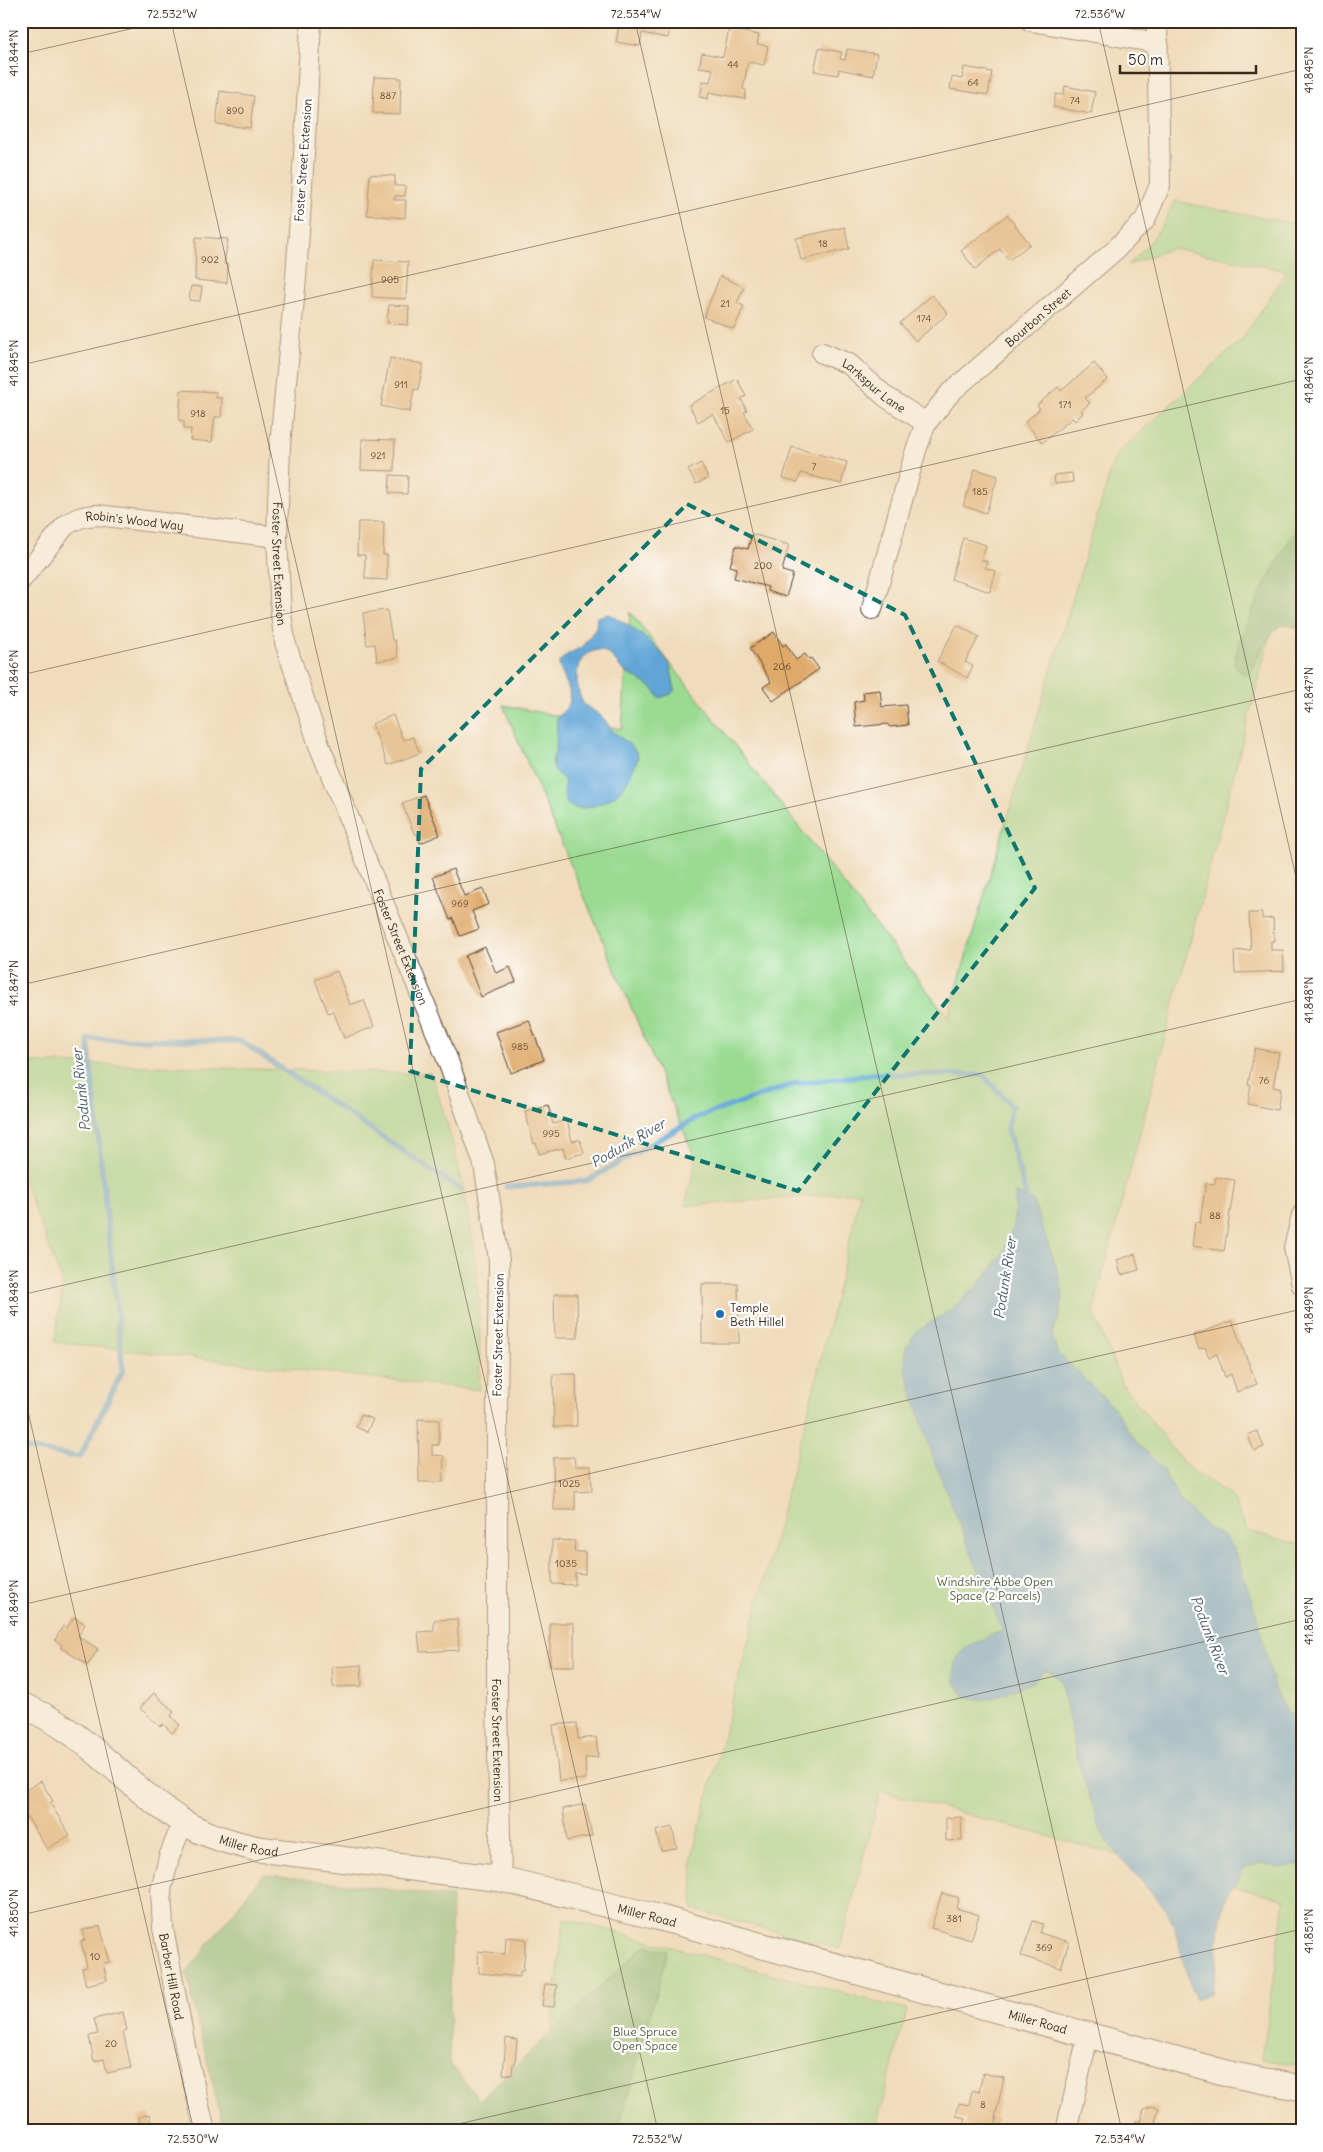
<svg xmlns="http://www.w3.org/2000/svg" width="1323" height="2152" font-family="Delius,sans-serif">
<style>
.green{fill:#9ada91;stroke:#6a8258}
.forest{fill:#7bba7b;stroke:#5b724c}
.water{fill:#61a5d6;stroke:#4e687a}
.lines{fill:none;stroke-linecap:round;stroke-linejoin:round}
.stream{stroke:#61a5d6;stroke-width:5.5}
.building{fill:#dea969}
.minor-casing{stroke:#564536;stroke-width:22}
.tertiary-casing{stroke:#564536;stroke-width:27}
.minor{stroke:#fff;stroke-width:20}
.tertiary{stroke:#fff;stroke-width:25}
.marked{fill:none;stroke:#0f766e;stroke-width:4;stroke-dasharray:10 6;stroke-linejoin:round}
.ticks{fill:none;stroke:#3b2a1e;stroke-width:1;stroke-opacity:0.45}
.poi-dot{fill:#1f6fb2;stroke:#fff;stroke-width:2}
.labels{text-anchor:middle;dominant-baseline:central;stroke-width:4.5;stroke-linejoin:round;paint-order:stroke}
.number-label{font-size:10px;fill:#644a31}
.street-label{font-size:12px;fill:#3b2a1e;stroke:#fff}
.poi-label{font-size:12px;fill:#3b2a1e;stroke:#fff;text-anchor:start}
.park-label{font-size:12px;fill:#585f40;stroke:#fff}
.water-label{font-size:14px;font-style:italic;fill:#4a5b68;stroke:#fff}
.neatline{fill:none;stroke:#3b2a1e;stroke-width:2}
.ticks-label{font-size:12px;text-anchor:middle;fill:#3b2a1e}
</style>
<rect width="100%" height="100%" fill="#fff"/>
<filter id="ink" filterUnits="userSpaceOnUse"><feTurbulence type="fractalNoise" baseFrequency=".02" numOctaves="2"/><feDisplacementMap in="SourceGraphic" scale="10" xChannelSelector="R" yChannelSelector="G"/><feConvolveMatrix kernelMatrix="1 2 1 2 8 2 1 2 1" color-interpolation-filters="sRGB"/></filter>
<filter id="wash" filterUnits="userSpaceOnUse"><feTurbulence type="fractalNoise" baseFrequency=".0096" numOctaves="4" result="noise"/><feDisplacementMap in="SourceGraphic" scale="20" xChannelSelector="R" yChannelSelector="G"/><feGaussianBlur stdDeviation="1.12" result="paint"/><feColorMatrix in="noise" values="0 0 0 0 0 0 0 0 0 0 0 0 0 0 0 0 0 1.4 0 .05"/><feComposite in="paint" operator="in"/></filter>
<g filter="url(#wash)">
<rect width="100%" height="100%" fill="#f0dcbc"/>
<path class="green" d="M1174,201l128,24v312l-13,27 -196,748 29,72 64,82 45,30 17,35 54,14v521l-41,-7 24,-159 -405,-109 -40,158 -147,-40 -1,-53 116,-444 43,-178 9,-42 -175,14 11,-46 -193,-455 119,24 8,-117 318,405 167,-561 128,-118 44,-67 -115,-23 -44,17c21,-19 36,-38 46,-64z
M21,1062l410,12c25,71 42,142 47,218 3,32 1,66 2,98l-425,-48 8,-58 -42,-111z
M564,1918l343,92 -32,121h-335z"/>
<path class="forest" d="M1302,523v107c-5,-1 -11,-5 -16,-5 -17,0 -29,38 -38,50h-3l-11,-10c0,-23 50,-124 68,-142z
M263,1874l189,23 -3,165 30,38 166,-155 23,6 -50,180h-394l-38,-158z"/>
<path class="water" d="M608,614c15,5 54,35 61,49 3,8 4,19 6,27l-4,4 -12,4c-7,-14 -19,-17 -32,-25 -9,-5 -12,-17 -22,-21 -5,-3 -8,-2 -14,0 -16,5 -16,31 -11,44 3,12 13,13 21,20 5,4 8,11 12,15 8,9 24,15 25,27 -12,30 -20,43 -54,50 -6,1 -14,0 -18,-6 -4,-6 0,-15 -2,-23l-9,-7 -3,-11 4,-11 1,-31 11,-13 2,-5 -1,-12 -10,-23 1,-5 8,-7 14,-7 14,-19 1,-11z
M1015,1192l18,9 27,77 3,18 -3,19 -8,18 5,19 57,56 21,32 27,29 19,33 28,27 17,9 10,16 20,59 19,79 10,16 17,17v139l-23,4 -17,-5 -17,5c-6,11 -17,23 -20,34 -9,29 -6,60 -13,90l-16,8 -7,-17 -14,-53 -7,-18 -61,-70 -8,-16 -23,-72 -15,-74 -15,-11 -13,13 -34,14 -18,4 -17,-4 -10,-15 1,-19 11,-15 36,-17 -69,-172 -28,-89 1,-22 10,-15 33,-21 30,-26 24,-33 11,-27z"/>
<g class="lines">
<path class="stream" d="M506,1187l81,-6 111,-64 96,-33 80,-10 109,1 29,31 -5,22 20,71v6
M21,1448l59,9 43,-87 -35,-331 153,2 220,149"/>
</g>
<g id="blocks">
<path class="building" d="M632,21h39l-3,17 -26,-5 -2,13 -24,-4 3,-16 11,2z
M729,29l30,6 -2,9 11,2 -4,19 -16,-3 -5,27 3,1 -1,9 -36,-7 -1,7 -8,-2 3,-16 7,1 3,-13 -14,-2 3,-14 21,4z
M819,48l23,4 -2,7 5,1 2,-11 30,5 -4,22 -34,-7 -1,6 -24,-4z
M964,67l28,5 -4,23 -38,-6 2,-12 10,2z
M374,77l27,1 -1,36 -27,-1z
M1065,86l30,6 -4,22 -38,-7 3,-13 7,1z
M220,91l34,5 -4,32 -34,-4z
M370,174l25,2v10h11l-1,10h-10l-1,4h12l-1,18 -38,-3z
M1007,215l23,29 -21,16 -9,-11 -25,20 -14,-18z
M845,227l4,22 -48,11 -5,-22z
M196,237l32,2 -4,25 4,1 -1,18 -32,-3z
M374,260l34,2 -2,37 -34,-2z
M720,276l24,11 -7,16 7,3 -10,23 -30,-12z
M191,286l11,1 -2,14 -11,-1z
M932,295l16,18 -32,28 -16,-18z
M389,305l20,1 -1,19 -21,-2z
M390,358l33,6 -5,26 -4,-1 -4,23 -29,-6z
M1094,363l14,16 -23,19 5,5 -9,8 2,2 -8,8 -3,-3 -30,25 -17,-21 15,-13 -3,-4 21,-18 3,4z
M737,379l9,17 -5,3 6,12 -3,1 9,17 -24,13 -16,-28 -15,8 -9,-17z
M181,390l35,2v6h6l-1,19h-6l-1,5 -2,20 -22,-2 1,-11h-7v-8l-5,-1z
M362,439l33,1 -1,31 -33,-1z
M792,447l55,15 -6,22 -40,-11 -3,9 -15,-4z
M701,463l7,15 -12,6 -8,-14z
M975,469l23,7 -12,37 -23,-7z
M1072,473l1,9 -18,2 -1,-9z
M390,475l18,1 -1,18 -18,-1z
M358,522h26l-1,33h4v25l-22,-1v-24h-8z
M752,534l37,11 -7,26 11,3 -7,23 -19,-6 1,-4 -34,-9 3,-10 -7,-2 6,-20 12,3z
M963,538l23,7 -5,15 6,1 -2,7 11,3 -6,21 -39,-13z
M387,610l5,30h3l3,18 -21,3 -2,-17 -8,1 -4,-32z
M957,625l22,12 -14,25 8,4 -6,12 -30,-17z
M774,632l9,14 3,-2 10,16 9,-6 4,5 2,-1 8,11 -46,32 -10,-14 8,-5 -21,-34z
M880,690l2,17 24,-2 2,20 -18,2 -3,-3 -31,3 -2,-25 10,-2 -1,-8z
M393,715l10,25 10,-3 7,16 -32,12 -16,-41z
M424,795l16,40 -20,8 -3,-9 -3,-1 -12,-30z
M453,869l11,27 19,-7 6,15 -17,7 7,18 -19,7 -7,-18 -3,2 -17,-43z
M1249,913h13v6l11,-1 1,23h-3v9h12l1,21 -49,2 -1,-22 17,-1z
M485,947l11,26 14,-6 6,15 -35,15 -16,-41z
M337,971l13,34 14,-5 10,27 -30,11 -11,-27 -5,2 -13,-33z
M529,1020l15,40 -33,13 -15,-41z
M1255,1048l24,5 -6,34 8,2 -4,21 -29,-6 3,-19h-3z
M548,1105l5,19 14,-4 5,21 8,-1 4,13 -18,5 -3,-10 -24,6 -3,-11 -2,1 -9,-33z
M1216,1177l19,3 -11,71 -32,-5 3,-24 5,1 6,-40 9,1z
M1135,1254l4,16 -18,5 -4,-15z
M702,1284h36l1,59h-37z
M554,1294h23l1,44h-23z
M1232,1321l25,63 -20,8 -6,-18 -6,3 -8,-23 -8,3 -4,-10 -6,2 -5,-14z
M553,1374h23l1,52 -23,1z
M361,1415l12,4 -6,13 -11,-5z
M418,1419l21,1v25h-7v10l12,1 -1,26h-24z
M1257,1431l7,16 -10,4 -6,-16z
M574,1457l1,9h16l1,25 -17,1v18h-21l-1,-52z
M552,1540l23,1 -1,11h11v22l-10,-1v12l-23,-1z
M74,1617l11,7 -7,12 20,13 -10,16 -28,-18 2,-2 -7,-5 8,-14 4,2z
M457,1619l2,31 -39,2 -2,-20 16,-1v-11z
M550,1623h24v43h-24z
M361,1665l1,21 -29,1 -1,-20z
M154,1693l20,19 -3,4 9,9 -8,8 -9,-9 -3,3 -20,-19z
M577,1723l1,16 18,-2 2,20 -13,1 1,21 -27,2 -6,-56z
M41,1781l12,20 -3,2 20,32 -23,14 -20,-32 -6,4v-28z
M585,1804l7,32 -25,5 -4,-32z
M961,1817l1,23 -16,1v-23z
M672,1827l5,21 -16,3 -5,-20z
M942,1893l17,5 -3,10 23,7 -8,25 -40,-12z
M1033,1921l10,3 -3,9 29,9 -8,26 -40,-12z
M100,1926l10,36 -7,1 4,17 -21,5 -4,-17 5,-1 -6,-26 4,-1 -2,-10z
M506,1937l20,2 -3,32h-3v6l-41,-4 -1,-22 27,3z
M545,1984l12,1 -3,22 -12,-1z
M123,2012l4,18 -4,1 8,37 -24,5 -3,-14 -10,2 -5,-25 9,-2 -4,-15z
M506,2038l11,2 -2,24h-2l-1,11 -9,-1z
M983,2073l21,5 -9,40h2l-3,13 -30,-6 2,-7 -10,-2 3,-13 10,2 3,-15 7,2z
M1152,2106l7,2 -5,18 13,5h-34l3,-10 4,1 4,-13z
M149,2114l3,14 8,-2 1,5h-19l-4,-14z"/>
</g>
</g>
<g filter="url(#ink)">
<use href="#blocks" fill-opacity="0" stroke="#564536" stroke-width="1"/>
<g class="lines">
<defs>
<g id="minor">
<path id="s1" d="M311,21l-5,102 -10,155 -16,167 -3,92 4,77 4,28 34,103 129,316 36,103 15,96 -2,145v302l4,172"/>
<path d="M1031,21l127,22"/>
<path id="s2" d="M822,353l27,11 37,33 40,26"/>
<path id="s3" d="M21,580l44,-54c10,-8 19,-10 32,-11l180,22"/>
<path id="s4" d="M872,609l44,-159 10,-27 25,-31 163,-141 31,-31 15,-35 -3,-164"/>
<path d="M1302,1215l-8,33 8,37"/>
<path id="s5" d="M183,1822l-14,35 -8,33 2,38 23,123 19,80"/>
<path d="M1066,2131l22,-95"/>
</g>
<g id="tertiary">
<path id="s6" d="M21,1705c65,25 104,81 162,117 23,14 50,21 75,27l243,30 156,38 577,158 68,13"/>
</g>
</defs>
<use href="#minor" class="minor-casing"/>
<use href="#tertiary" class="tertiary-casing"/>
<use href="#minor" class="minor"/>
<use href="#tertiary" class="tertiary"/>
</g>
</g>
<path d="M0 0H1323V2152H0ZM687,504l218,111 130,273 -237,303 -388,-120 11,-302z" fill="#f0dcbc" fill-opacity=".55" fill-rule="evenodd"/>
<path class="marked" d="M687,504l218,111 130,273 -237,303 -388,-120 11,-302z"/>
<path class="ticks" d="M171,21l487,2110M635,21l487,2110M1098,21l204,882M21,54l144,-33M21,365l1281,-296M21,675l1281,-296M21,985l1281,-296M21,1295l1281,-296M21,1381l173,750M21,1605l1281,-296M21,1915l1281,-296M428,2131l874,-202"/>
<circle class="poi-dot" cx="720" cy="1314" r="5"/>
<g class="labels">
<g class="number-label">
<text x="733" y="64">44</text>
<text x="973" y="82">64</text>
<text x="388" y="95">887</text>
<text x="1075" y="100">74</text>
<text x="235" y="110">890</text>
<text x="823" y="243">18</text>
<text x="210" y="259">902</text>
<text x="390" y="279">905</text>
<text x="725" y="303">21</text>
<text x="924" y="318">174</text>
<text x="401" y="384">911</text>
<text x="1065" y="404">171</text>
<text x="725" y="410">15</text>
<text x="198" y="413">918</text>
<text x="378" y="455">921</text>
<text x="814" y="466">7</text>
<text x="980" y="491">185</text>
<text x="763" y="565">200</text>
<text x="782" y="666">206</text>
<text x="460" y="903">969</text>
<text x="520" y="1046">985</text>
<text x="1264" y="1080">76</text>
<text x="551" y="1133">995</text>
<text x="1215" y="1215">88</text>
<text x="569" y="1483">1025</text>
<text x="566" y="1563">1035</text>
<text x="954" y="1918">381</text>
<text x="1044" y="1947">369</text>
<text x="95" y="1956">10</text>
<text x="111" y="2043">20</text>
<text x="983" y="2104">8</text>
</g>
<g class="street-label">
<text transform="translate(303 160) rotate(-86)">Foster Street Extension</text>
<text stroke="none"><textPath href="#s4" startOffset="348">Bourbon Street</textPath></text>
<text stroke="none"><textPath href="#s2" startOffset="62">Larkspur Lane</textPath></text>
<text stroke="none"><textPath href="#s3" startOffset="142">Robin's Wood Way</textPath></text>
<text stroke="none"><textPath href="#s1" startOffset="544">Foster Street Extension</textPath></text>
<text stroke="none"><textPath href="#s1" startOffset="949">Foster Street Extension</textPath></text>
<text transform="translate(498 1335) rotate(-89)">Foster Street Extension</text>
<text stroke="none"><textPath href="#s1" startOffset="1759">Foster Street Extension</textPath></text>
<text stroke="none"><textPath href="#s6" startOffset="271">Miller Road</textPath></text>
<text stroke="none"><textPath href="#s6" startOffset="676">Miller Road</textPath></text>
<text stroke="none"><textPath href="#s5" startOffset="159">Barber Hill Road</textPath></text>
<text stroke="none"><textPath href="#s6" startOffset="1081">Miller Road</textPath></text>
</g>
<g class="poi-label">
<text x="730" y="1307">Temple<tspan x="730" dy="14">Beth Hillel</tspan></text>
</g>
<g class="park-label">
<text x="995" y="1581">Windshire Abbe Open<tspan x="995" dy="14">Space (2 Parcels)</tspan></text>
<text x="645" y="2031">Blue Spruce<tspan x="645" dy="14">Open Space</tspan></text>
</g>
<g class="water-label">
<text transform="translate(81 1090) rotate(-96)">Podunk River</text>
<text transform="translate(628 1143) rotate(-30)">Podunk River</text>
<text transform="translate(1005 1278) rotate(-81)">Podunk River</text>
<text transform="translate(1210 1635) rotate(69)">Podunk River</text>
</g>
</g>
<rect width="1323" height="2152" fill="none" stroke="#fff" stroke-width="55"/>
<path d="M1120 65v8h136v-8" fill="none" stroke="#3b2a1e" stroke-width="2.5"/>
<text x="1128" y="65" font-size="15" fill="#3b2a1e" stroke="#ffffff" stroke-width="4" paint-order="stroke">50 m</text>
<rect x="28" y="28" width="1268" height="2096" class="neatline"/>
<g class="ticks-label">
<text x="172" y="18">72.532°W</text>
<text x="636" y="18">72.534°W</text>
<text x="1100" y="18">72.536°W</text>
<text transform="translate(14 53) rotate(-90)" y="4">41.844°N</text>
<text transform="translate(1309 70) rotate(-90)" y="4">41.845°N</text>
<text transform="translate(14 363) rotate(-90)" y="4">41.845°N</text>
<text transform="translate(1309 380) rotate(-90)" y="4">41.846°N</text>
<text transform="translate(14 673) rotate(-90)" y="4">41.846°N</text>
<text transform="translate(1309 690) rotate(-90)" y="4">41.847°N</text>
<text transform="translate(14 983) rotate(-90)" y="4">41.847°N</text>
<text transform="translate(1309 1000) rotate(-90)" y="4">41.848°N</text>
<text transform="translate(14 1293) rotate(-90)" y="4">41.848°N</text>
<text transform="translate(1309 1310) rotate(-90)" y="4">41.849°N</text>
<text transform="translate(14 1603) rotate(-90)" y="4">41.849°N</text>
<text transform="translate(1309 1621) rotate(-90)" y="4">41.850°N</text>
<text transform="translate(14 1913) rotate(-90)" y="4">41.850°N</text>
<text transform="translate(1309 1931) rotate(-90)" y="4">41.851°N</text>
<text x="193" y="2143">72.530°W</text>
<text x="657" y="2143">72.532°W</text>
<text x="1120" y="2143">72.534°W</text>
</g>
</svg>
